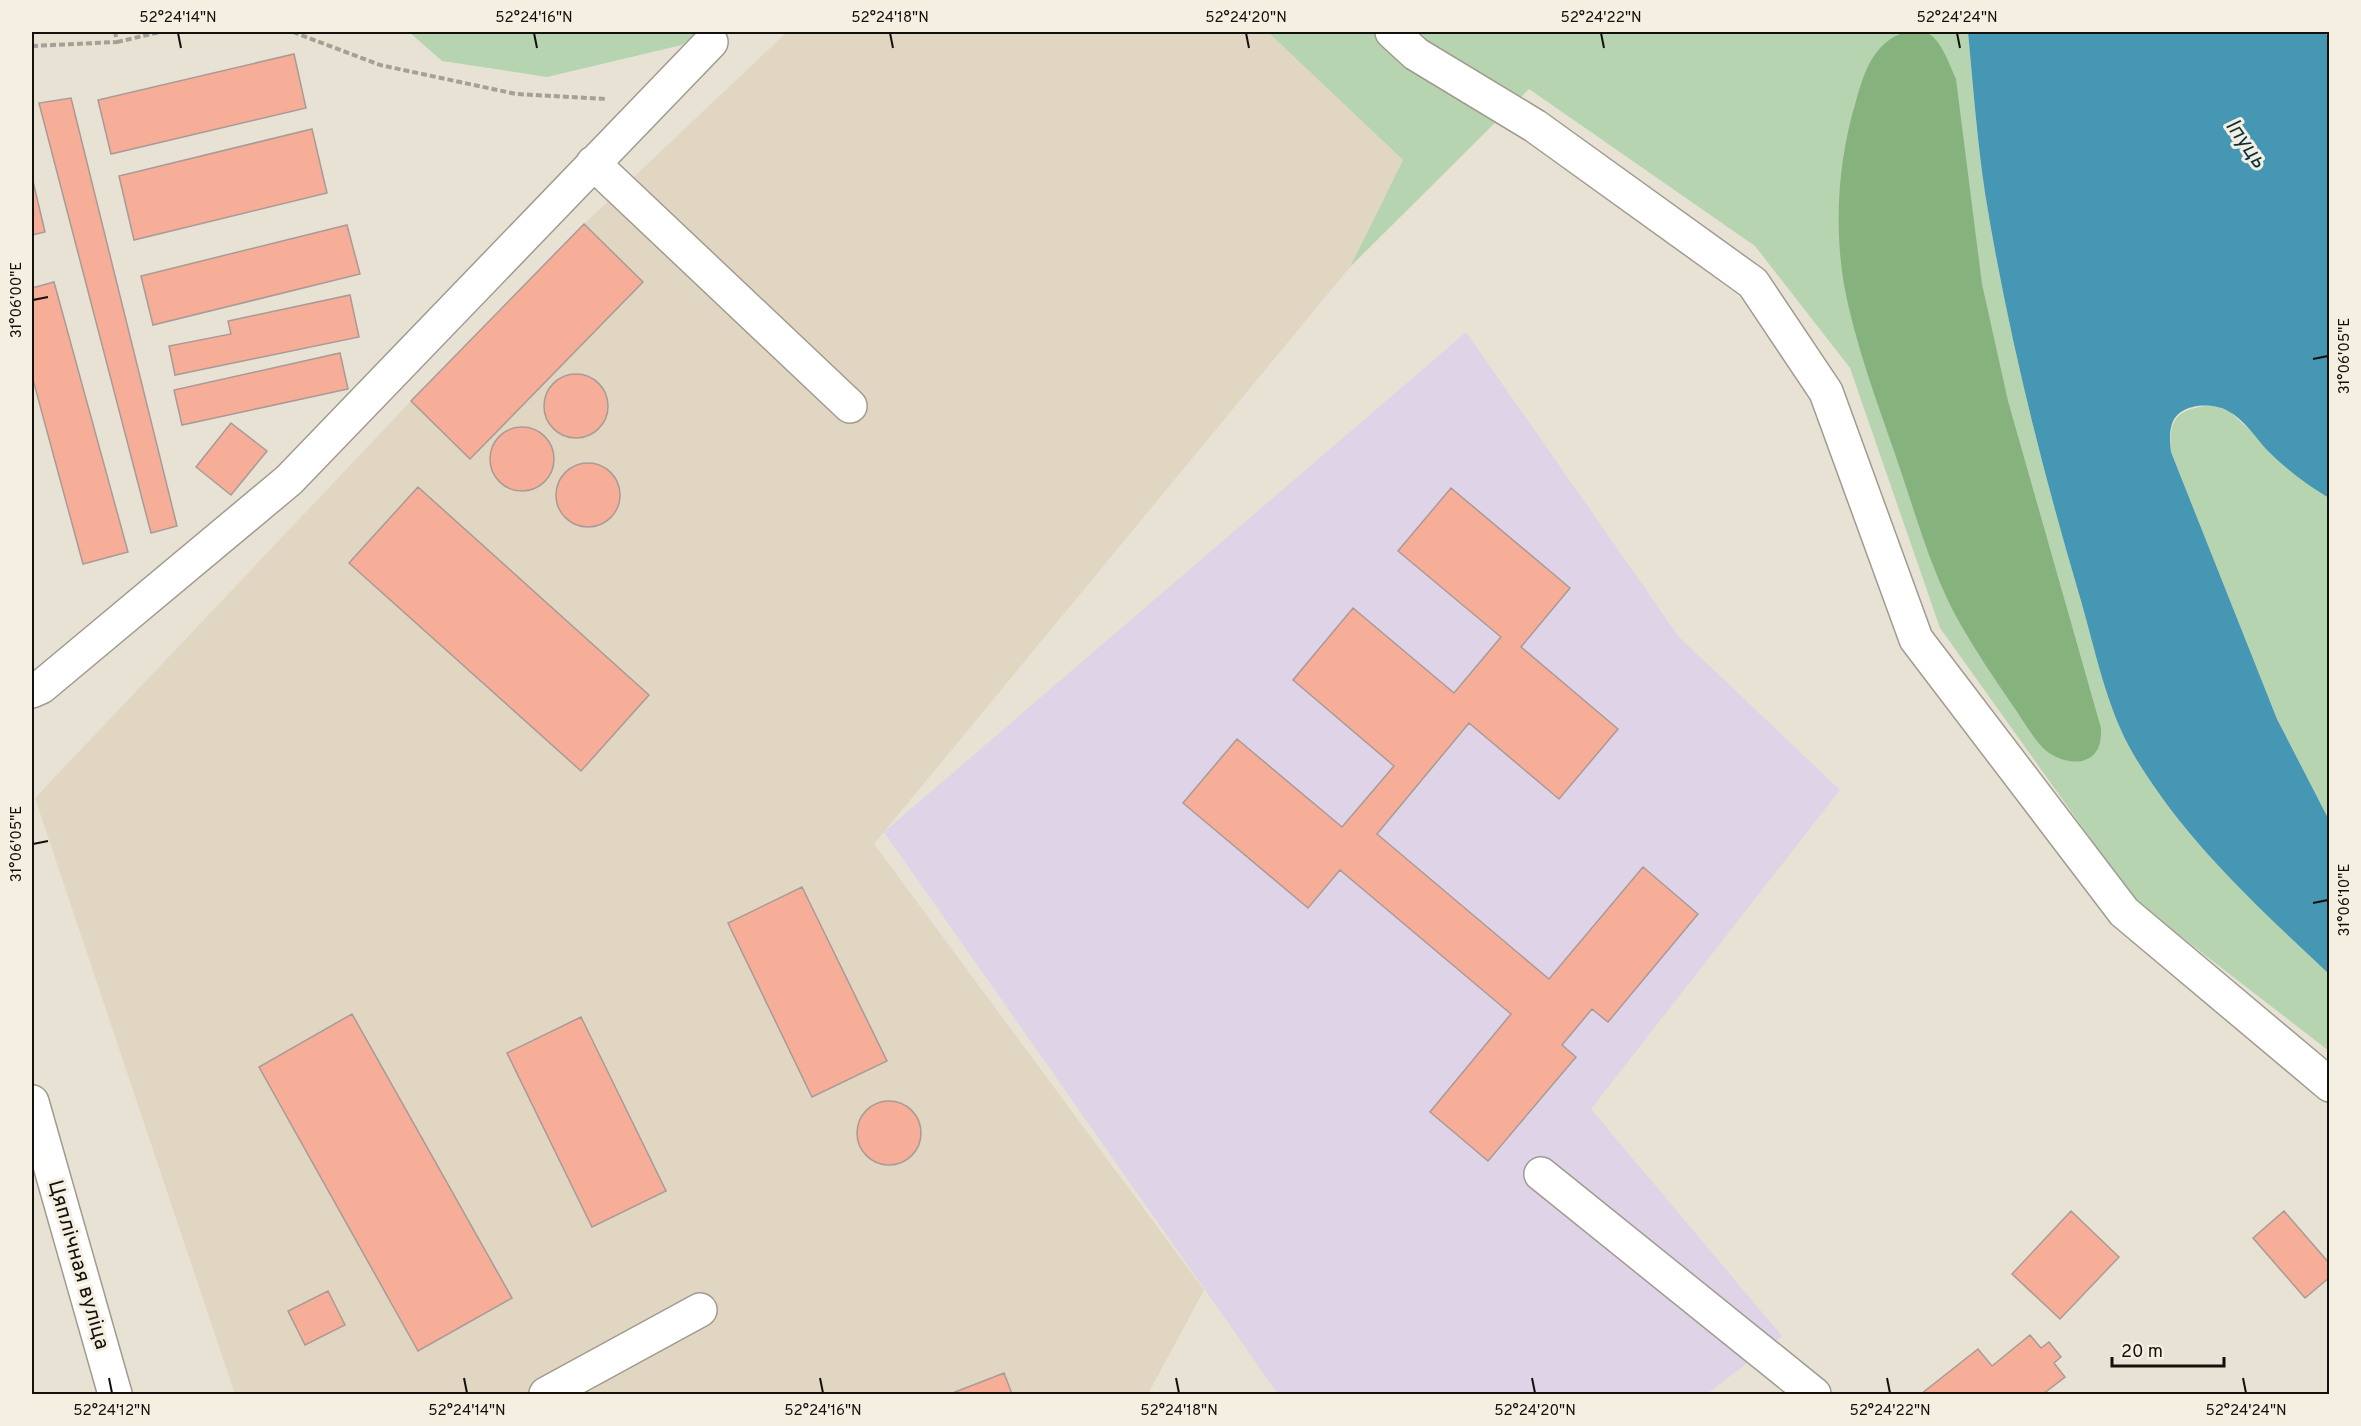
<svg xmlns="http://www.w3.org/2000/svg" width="2361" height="1426" font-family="Overpass,sans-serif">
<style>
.built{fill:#e0d6c2}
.education{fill:#dfd3e8}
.green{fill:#b7d4b1}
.forest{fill:#86b37d}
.water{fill:#4597b4}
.building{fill:#f6ae99;stroke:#a99a96;stroke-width:1.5}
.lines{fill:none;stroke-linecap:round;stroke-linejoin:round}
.minor-casing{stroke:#a19b8f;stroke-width:36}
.path{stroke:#a4a095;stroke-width:4;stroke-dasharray:6 3;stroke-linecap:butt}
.minor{stroke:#fff;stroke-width:33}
.ticks{fill:none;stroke:#13110c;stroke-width:2}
.labels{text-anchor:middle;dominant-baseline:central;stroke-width:6;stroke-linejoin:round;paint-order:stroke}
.street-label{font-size:21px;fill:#13110c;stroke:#f5efe2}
.water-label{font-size:22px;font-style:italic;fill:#08303c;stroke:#f5efe2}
.neatline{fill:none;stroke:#13110c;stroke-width:2}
.ticks-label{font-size:15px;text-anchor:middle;fill:#13110c}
</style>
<rect width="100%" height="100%" fill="#e8e2d5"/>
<path class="built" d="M787,32h481l135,128 -53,107 -476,577 330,446 -56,104h-913l-200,-596 376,-397 173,-177z"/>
<path class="education" d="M1466,332l213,305 161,153 -249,319 191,227 -75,58h-429l-394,-562z"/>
<path class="green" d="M409,32h289l-16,13 -135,32 -105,-16z
M1268,32h700c5,53 9,107 17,161 22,136 55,269 94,401 16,54 27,115 56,163 51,85 123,150 194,217v77l-194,-150 -195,-273 -90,-260 -95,-122 -226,-157 -179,178 53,-107z
M2212,405l17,6 88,80 12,7v322l-52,-101 -106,-267c-3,-36 8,-43 41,-47z"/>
<path class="forest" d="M1906,32c6,0 13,-1 19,0 15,4 25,34 31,47l26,205 26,117 93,327c0,9 0,18 -6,25 -13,16 -40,7 -52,-5 -12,-13 -22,-31 -32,-45 -17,-25 -34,-50 -49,-76 -31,-53 -47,-116 -67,-173 -19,-55 -40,-111 -51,-169 -10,-60 -6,-125 12,-184 8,-29 18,-60 50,-69z"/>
<path class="water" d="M1968,32h357l4,7v459c-23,-14 -43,-29 -62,-48 -12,-13 -23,-31 -39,-39 -16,-9 -49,-8 -56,13 -3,9 -2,18 -1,28l106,267 52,101v154c-71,-67 -143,-132 -194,-217 -29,-48 -40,-109 -56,-163 -39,-132 -72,-265 -94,-401 -8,-54 -12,-108 -17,-161z"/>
<path class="building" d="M294,54l12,54 -195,46 -13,-54z
M71,98l106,428 -26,7 -112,-430z
M312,129l15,64 -193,47 -15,-64z
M32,177l13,55 -13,3z
M584,224l59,58 -173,177 -59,-58z
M347,225l13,49 -207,51 -12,-49z
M54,282l74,270 -45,12 -51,-188v-88z
M350,295l9,42 -184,38 -6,-29 62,-12 -3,-13z
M340,353l8,36 -166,36 -8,-35z
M544 406a32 32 0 1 1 64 0a32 32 0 1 1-64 0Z
M231,423l36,28 -36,44 -35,-28z
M490 459a32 32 0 1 1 64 0a32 32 0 1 1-64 0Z
M556 495a32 32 0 1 1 64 0a32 32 0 1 1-64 0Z
M418,487l231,208 -68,76 -232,-208z
M1451,488l119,100 -49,59 97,82 -59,70 -90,-76 -92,111 172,145 94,-112 55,47 -90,108 -16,-13 -30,36 14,12 -88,104 -58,-49 81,-98 -171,-144 -32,38 -125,-105 54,-64 105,88 52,-61 -101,-86 60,-72 101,85 47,-56 -103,-86z
M802,887l85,174 -75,36 -84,-174z
M352,1014l160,284 -94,53 -159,-284z
M581,1017l85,174 -74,36 -85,-174z
M857 1133a32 32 0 1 1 64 0a32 32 0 1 1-64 0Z
M2071,1211l48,46 -59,62 -48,-45z
M2284,1211l46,53v13l-25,21 -52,-60z
M328,1291l17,34 -40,20 -17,-34z
M2030,1335l11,13 8,-6 12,15 -7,6 11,14 -22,17h-122l57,-45 14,17z
M1004,1373l8,21h-62z"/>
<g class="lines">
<defs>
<path id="minor" d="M1392,32l24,22 119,72 218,157 73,109 90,247 208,273 206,173
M593,163l257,243
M32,691l9,-4 248,-207 422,-438
M32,1102l83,292
M1541,1174l273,220
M546,1394l154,-84"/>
</defs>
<use href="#minor" class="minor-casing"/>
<path class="path" d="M293,32l87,33 136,29 91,5
M117,42l43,-10
M32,46l85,-4 -2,-10"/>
<use href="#minor" class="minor"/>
</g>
<path class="ticks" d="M178,33l3,15M534,33l3,15M890,33l3,15M1246,33l3,15M1601,33l3,15M1957,33l3,15M33,300l15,-3M2313,359l15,-3M33,844l15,-3M2313,903l15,-3M109,1378l3,15M464,1378l3,15M820,1378l3,15M1176,1378l3,15M1532,1378l3,15M1887,1378l3,15M2243,1378l3,15"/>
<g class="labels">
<g class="street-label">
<text transform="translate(78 1265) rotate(74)">Цяплічная вуліца</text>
</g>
<g class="water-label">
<text transform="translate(2245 144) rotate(55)">Іпуць</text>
</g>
</g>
<rect width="2361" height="1426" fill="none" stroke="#f5efe2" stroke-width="66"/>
<path d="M2112 1357v9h112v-9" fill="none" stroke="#13110c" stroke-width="3"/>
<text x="2121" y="1357" font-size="18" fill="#13110c" stroke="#f5efe2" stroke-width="4.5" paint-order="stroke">20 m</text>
<rect x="33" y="33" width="2295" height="1360" class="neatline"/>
<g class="ticks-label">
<text x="178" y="22">52°24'14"N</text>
<text x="534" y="22">52°24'16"N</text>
<text x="890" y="22">52°24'18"N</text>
<text x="1246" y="22">52°24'20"N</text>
<text x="1601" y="22">52°24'22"N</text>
<text x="1957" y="22">52°24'24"N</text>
<text transform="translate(16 300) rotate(-90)" y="5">31°06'00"E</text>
<text transform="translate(2344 356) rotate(-90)" y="5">31°06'05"E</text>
<text transform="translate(16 844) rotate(-90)" y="5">31°06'05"E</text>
<text transform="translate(2344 900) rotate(-90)" y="5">31°06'10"E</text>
<text x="112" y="1415">52°24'12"N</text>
<text x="467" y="1415">52°24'14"N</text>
<text x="823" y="1415">52°24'16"N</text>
<text x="1179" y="1415">52°24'18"N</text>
<text x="1535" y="1415">52°24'20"N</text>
<text x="1890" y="1415">52°24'22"N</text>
<text x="2246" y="1415">52°24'24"N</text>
</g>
</svg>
